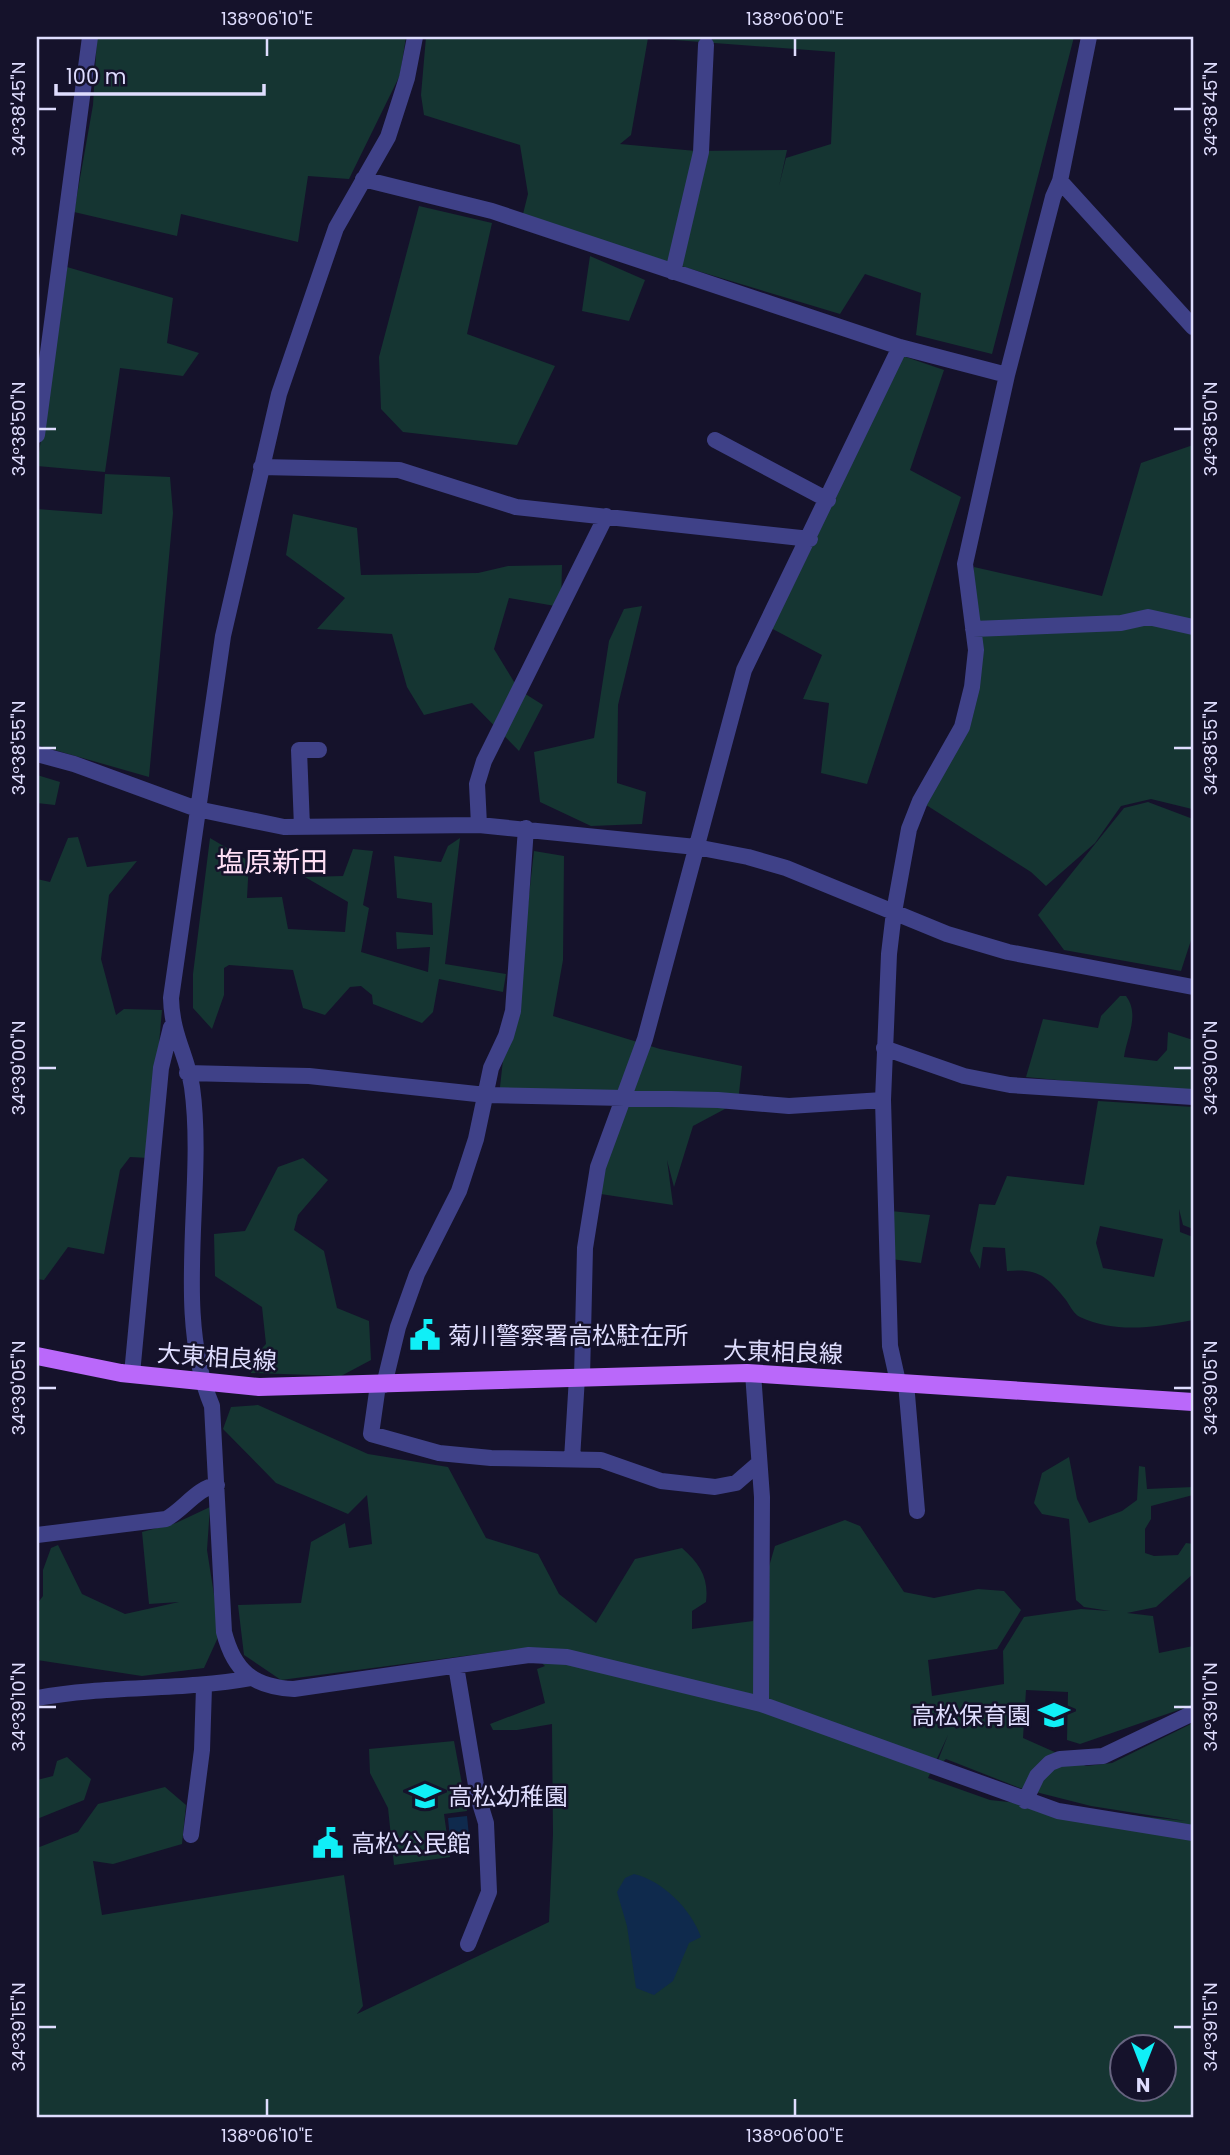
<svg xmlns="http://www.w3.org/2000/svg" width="1230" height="2155" font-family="Poppins,'Noto Sans JP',sans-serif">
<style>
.green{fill:#153532;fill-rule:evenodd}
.water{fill:#0f2a4d}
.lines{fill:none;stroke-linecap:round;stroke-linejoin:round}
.minor{stroke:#3f4188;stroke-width:16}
.major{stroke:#ba68fa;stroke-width:18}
.ticks{fill:none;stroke:#dfddfe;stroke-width:2.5}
.labels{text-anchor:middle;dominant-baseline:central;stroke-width:5;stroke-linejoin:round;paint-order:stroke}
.poi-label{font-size:24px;fill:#dfddfe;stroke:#15122b;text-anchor:start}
.street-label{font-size:24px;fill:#dfddfe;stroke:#15122b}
.quarter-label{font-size:28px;fill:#fedff5;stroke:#15122b}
.neatline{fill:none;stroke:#dfddfe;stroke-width:2.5}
.ticks-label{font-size:18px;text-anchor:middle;fill:#dfddfe}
</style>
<rect width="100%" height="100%" fill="#15122b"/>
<path class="green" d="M97,37h309l-6,38 -51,104 -41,-3 -10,66 -117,-28 -4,22 -103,-24 19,-107z
M426,37h648l-82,317 -76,-19 5,-42 -56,-19 -25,40 -318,-96 6,-24 -8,-49 -96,-30 -3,-20zM648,38l187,14 -4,92 -45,14 -7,28 8,-36 -91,1 -76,-7 11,-9z
M419,206l73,17 -25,111 88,32 -38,79 -114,-13 -22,-23 -2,-52z
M590,256l55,24 -16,41 -47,-10z
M67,267l106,31 -6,45 32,10 -16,23 -63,-8 -15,104 -68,-6z
M903,356l41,14 -34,100 51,27 -94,287 -46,-11 8,-70 -26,-4 19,-44 -55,-29z
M1193,445l-1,364 -41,-10 -30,7 -26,37 -49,43 -15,-14 -111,-71 45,-88 9,-146 128,29 39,-133z
M105,474l65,3 3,36 -24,264 -112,-32v-236l65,5z
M293,514l64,14 4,47 117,-2 30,-7 54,-1 -1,42 -52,-9 -15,51 25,41 24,15 -24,46 -47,-48 -48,12 -17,-28 -15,-53 -75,-5 28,-31 -59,-43z
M642,606l-24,99 -1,78 29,9 -4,32 -51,2 -51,-24 -6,-50 60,-14 15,-97 15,-32z
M37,775l23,7 -5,23 -18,-2z
M1148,802l45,17v115l-12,37 -117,-21 -26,-35 86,-107z
M78,837l9,30 50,-6 -28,34 -8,64 15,56 8,-6 38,1 -13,148 -19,-1 -10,13 -16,84 -36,-7 -24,33 -7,-1v-400l13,3 18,-44z
M210,838l39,23 -2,37 35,-1 6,32 57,3 3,-30 -43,-25 38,-1 10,-27 20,2 -10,54 6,3 -8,44 67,20 2,-25 -33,2 -1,-17 37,3 -1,-32 -35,-5 -3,-42 47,6 7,-16 12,-8 -15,126 61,10 -3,18 -64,-13 -6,33 -11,11 -49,-19 -1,-9 -11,-9 -11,1 -25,28 -22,-7 -10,-38 -64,-5 -5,3v27l-12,34 -19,-21v-34z
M534,851l30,5 -1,104 -10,56 107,33 82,17 -4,36 -45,24 -19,61 -7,-27 6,45 -79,-12 29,-95 -124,-2 5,-45 15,-67z
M1120,996h6c14,19 1,40 -2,61l33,4 10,-11 1,-18 25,8v53l-167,-16 17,-58 55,9 3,-12z
M1098,1101l95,6v122l-10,-4 -4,-16 1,23 13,5v83c-38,7 -76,14 -113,-3 -6,-3 -10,-11 -14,-17 -19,-24 -28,-32 -59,-29l-2,-23 -22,-1 -3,22 -10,-18 9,-47 16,1 12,-29 77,9zM1100,1226l63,13 -9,38 -51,-9 -7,-25z
M303,1158l25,22 -30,35 -4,15 30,21 13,57 32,13 2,39 -30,16 -90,-3 -2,-11 17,-18 -4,-37 -47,-31 -1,-42 31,-3 33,-64z
M891,1211l39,4 -9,48 -30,-4z
M258,1405l110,49 80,13 38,71 52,16 21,40 37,29 39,-64 47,-11c18,16 27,30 24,54l-14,9v18l61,-8 22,-75 70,-26 15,6 44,66 30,6 44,-9 26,2 17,19 -24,39 -69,11 4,36 72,-12 -1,-33 21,-34 57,-8 29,2 -26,-4 -8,-7 -7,-81 -27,-5 -8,-11 8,-30 27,-16 8,42 12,24 33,-12 15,-11 2,-34 6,1 2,22 46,-2v8l-42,11v13l-6,10v24l9,3 24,-1 8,-12 7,1v30l-37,33 -29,6 26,3 6,37 34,-7v59l-113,39 -13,-4 1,-48 -42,-2 -3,48 63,28 26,-3 81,-40v395h-1156v-270l41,-16 20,-28 67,-17 21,18 -4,39 -69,20 -20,-3 9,54 242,-40 19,131 -6,8 192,-92 4,-88 -1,-110 -35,6h-24l-3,-6 55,-21 -8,-34 8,-3 -19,-18 -245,32 -37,-25 -6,-50 63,-2 10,-61 34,-19 4,25 23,-4 -5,-49 -19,19 -72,-31 -53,-54 8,-22zM948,1735l-13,33 11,-9 74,29 71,18 95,15 -196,-21 -62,-22zM1122,2046h42v42h-42z
M210,1507l-3,43 13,83 -16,35 -62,8 -105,-16v-56l6,-8v-26l8,-22 7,-3 24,49 43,20 54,-12 -30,2 -7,-72 34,-9z
M454,1741l13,70 -23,3 6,43 -56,8 -6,-57 -18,-35 -1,-24z
M67,1757l24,22 -7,21 -47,19v-39l16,-4 4,-15z"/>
<path class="water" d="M467,1816l3,30 -19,4 -3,-32z
M634,1874c29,7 57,35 67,63l-12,6 -16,38 -19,14 -18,-7 -9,-62 -10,-34 8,-14z"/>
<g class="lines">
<path class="minor" d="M415,37l-8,41 -19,59 -52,91 -57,166 -56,242 -52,362c1,38 16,57 21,89 14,100 -20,225 20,319l12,226c10,39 29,55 70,57l235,-34 38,2 194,47 297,107 135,22
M363,179l129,32 408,136 107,28
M1060,181l133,146
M673,272l28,-120 5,-107
M37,435l53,-398
M715,440l113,60
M261,467l138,3 117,37 294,32
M973,629l148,-6 27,-6 45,10
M37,754l37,10 123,45 87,18 195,-2 217,22 52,10 38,11 161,66 61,18 185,35
M479,825l-2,-41 7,-23 122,-245
M302,827l-3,-77h20
M884,1048l80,28 46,9 183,12
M187,1073l122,3 177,19 232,5 71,6 94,-6
M753,1373l9,124 -1,207
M132,1374l29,-306 10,-41
M582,1377l3,-129 13,-81 47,-128 99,-369 156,-323
M898,1382l-8,-36 -7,-246 6,-146 5,-42 15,-83 11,-28 42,-74 10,-40 4,-37 -11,-86 42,-189 46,-178 7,-16 29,-144
M906,1383l11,128
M378,1385l-7,49 68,19 52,5 110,2 60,21 54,6 21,-4 23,-20
M384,1385l14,-58 19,-53 42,-83 17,-52 15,-71 15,-32 7,-25 13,-183
M572,1459l5,-82
M37,1535l129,-16c17,-9 32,-32 51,-34
M456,1666l22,131 8,26 3,69 -21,52
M37,1698c71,-13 143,-7 215,-20
M1025,1801l12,-25 13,-13 10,-4 43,-3 90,-43
M191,1835l11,-85 2,-63"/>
<path class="major" d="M37,1356l84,17 138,14 488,-14 446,29"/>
</g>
<path class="ticks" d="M267,38v18M795,38v18M38,109h18M1174,109h18M38,429h18M1174,429h18M38,748h18M1174,748h18M38,1068h18M1174,1068h18M38,1388h18M1174,1388h18M38,1707h18M1174,1707h18M38,2027h18M1174,2027h18M267,2099v17M795,2099v17"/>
<defs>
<symbol id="civic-bare" viewBox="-9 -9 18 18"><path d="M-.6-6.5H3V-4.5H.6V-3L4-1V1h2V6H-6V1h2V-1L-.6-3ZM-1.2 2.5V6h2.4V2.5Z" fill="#10eff7" stroke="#15122b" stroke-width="2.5" paint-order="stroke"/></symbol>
<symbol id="school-bare" viewBox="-9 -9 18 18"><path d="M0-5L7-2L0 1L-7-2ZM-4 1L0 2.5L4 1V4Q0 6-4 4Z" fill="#10eff7" stroke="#15122b" stroke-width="2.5" paint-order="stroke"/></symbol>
</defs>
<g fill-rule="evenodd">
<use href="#civic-bare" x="403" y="1313" width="44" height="44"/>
<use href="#school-bare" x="1032" y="1693" width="44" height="44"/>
<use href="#school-bare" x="403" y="1774" width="44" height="44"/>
<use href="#civic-bare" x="306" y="1821" width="44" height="44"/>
</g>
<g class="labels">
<g class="poi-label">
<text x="448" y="1335">菊川警察署高松駐在所</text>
<text x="1031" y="1715" text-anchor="end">高松保育園</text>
<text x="448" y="1796">高松幼稚園</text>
<text x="351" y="1843">高松公民館</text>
</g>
<g class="street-label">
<text transform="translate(783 1352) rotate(2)">大東相良線</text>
<text transform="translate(217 1357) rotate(4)">大東相良線</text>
</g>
<g class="quarter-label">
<text x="272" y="862">塩原新田</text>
</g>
</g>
<rect width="1230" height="2155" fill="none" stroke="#15122b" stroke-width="77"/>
<g transform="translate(1143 2068) rotate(180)"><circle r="33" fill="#15122b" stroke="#66637f" stroke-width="2"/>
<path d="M0-5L12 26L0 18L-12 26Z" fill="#10eff7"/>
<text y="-10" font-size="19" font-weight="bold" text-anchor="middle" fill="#dfddfe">N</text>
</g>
<path d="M56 84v10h208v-10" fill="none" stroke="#dfddfe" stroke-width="3.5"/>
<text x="66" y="84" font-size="21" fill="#dfddfe" stroke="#15122b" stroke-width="5" paint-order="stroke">100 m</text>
<rect x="38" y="38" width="1154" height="2078" class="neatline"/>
<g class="ticks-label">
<text x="267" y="25">138°06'10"E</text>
<text x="795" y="25">138°06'00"E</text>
<text transform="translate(1211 109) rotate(-90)" y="6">34°38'45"N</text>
<text transform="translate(19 109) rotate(-90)" y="6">34°38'45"N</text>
<text transform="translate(1211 429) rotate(-90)" y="6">34°38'50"N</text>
<text transform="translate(19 429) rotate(-90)" y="6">34°38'50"N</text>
<text transform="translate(1211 748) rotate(-90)" y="6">34°38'55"N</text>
<text transform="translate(19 748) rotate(-90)" y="6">34°38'55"N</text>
<text transform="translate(1211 1068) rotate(-90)" y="6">34°39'00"N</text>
<text transform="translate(19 1068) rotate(-90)" y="6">34°39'00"N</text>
<text transform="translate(19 1388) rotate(-90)" y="6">34°39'05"N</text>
<text transform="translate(1211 1388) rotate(-90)" y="6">34°39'05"N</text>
<text transform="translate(1211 1707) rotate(-90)" y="6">34°39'10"N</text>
<text transform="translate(19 1707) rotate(-90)" y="6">34°39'10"N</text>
<text transform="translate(19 2027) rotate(-90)" y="6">34°39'15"N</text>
<text transform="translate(1211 2027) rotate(-90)" y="6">34°39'15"N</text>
<text x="267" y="2142">138°06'10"E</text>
<text x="795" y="2142">138°06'00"E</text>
</g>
</svg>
